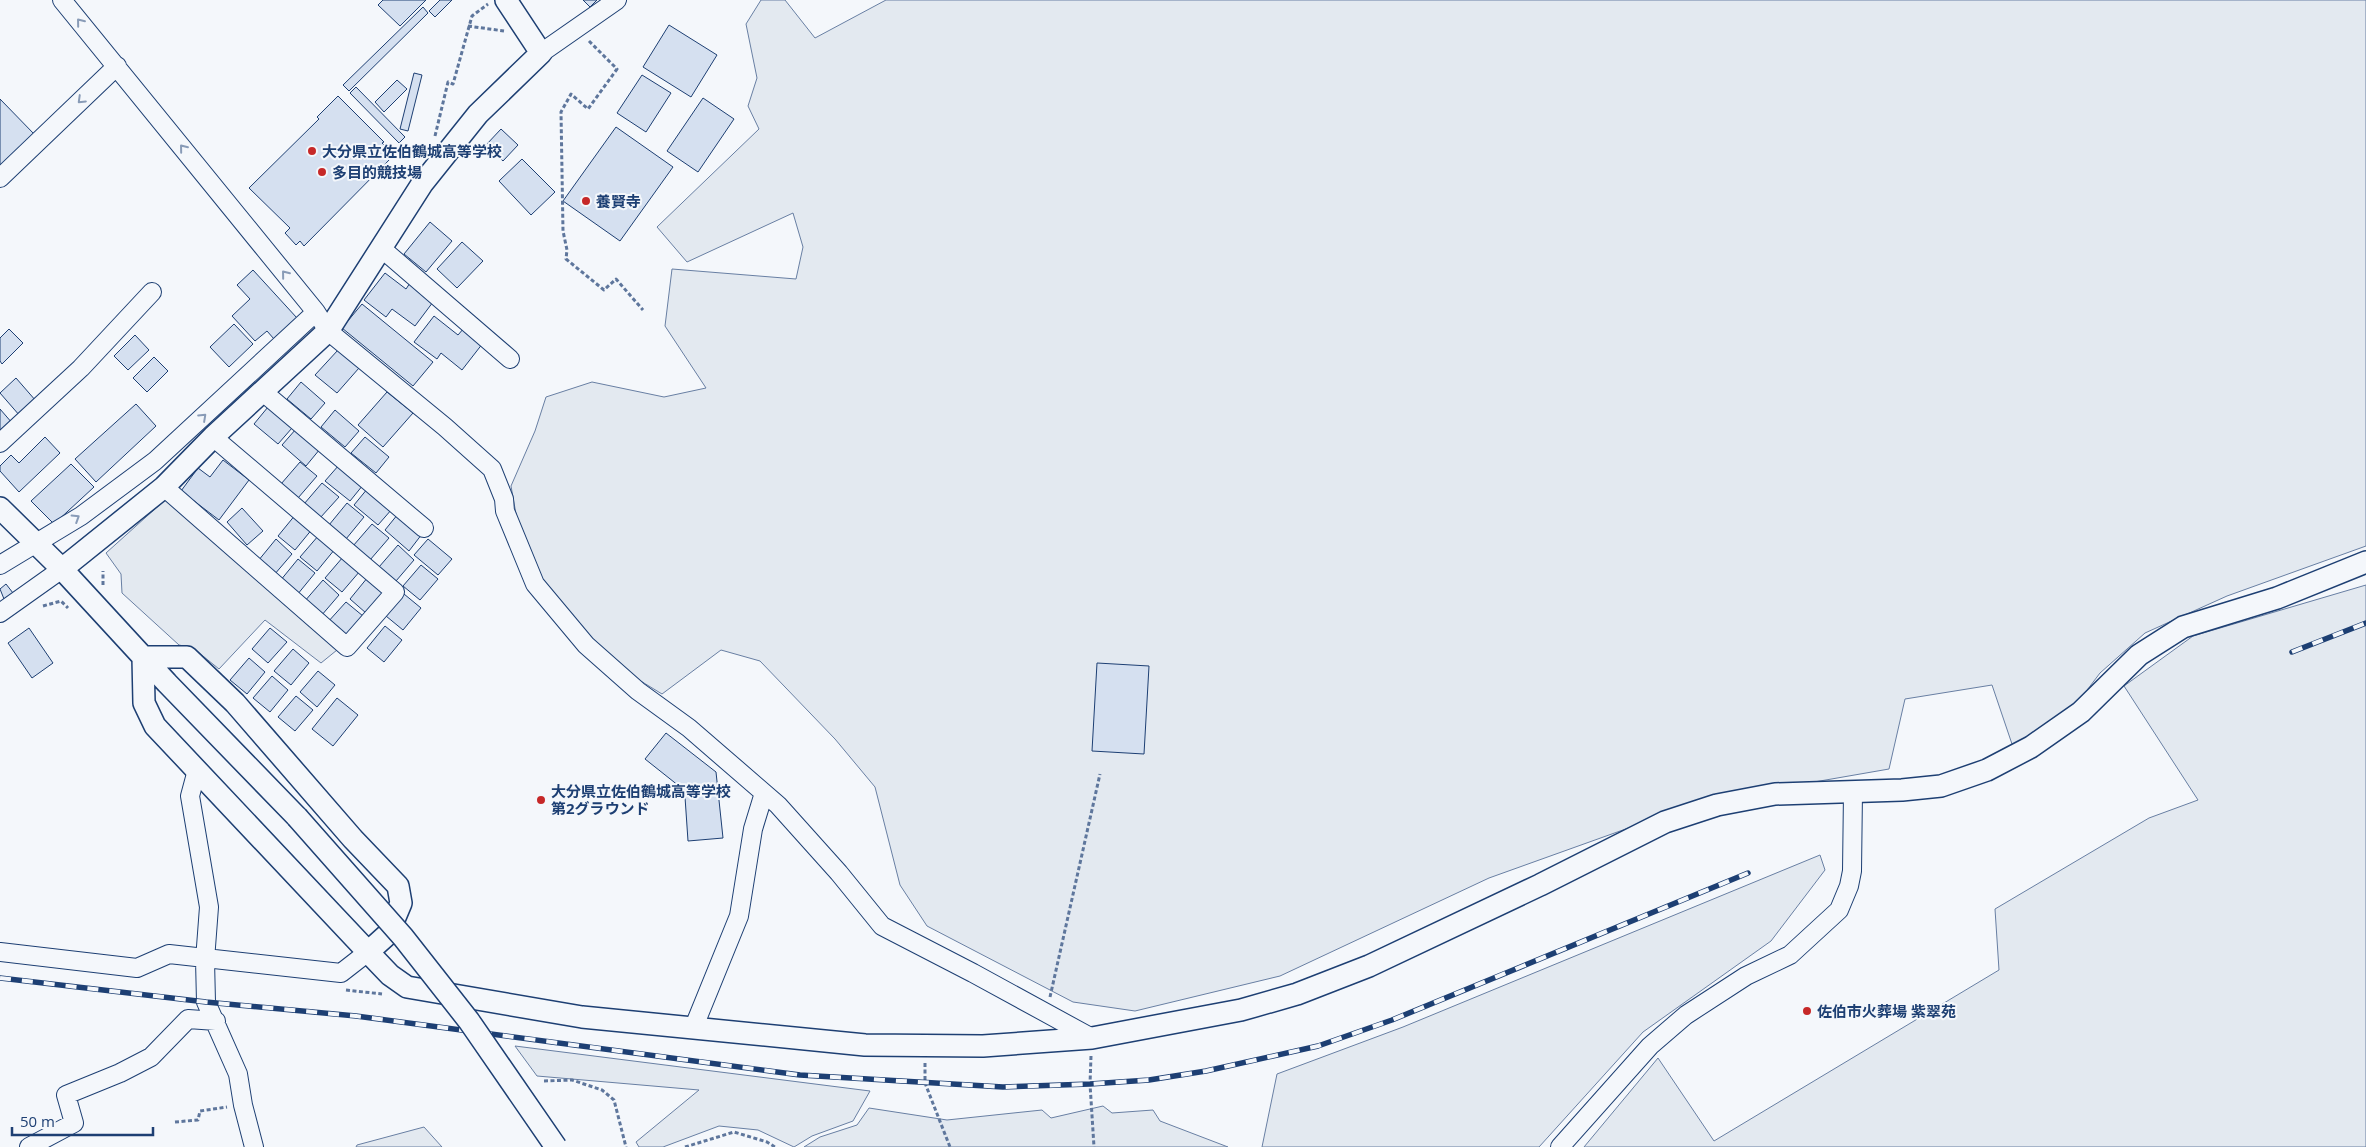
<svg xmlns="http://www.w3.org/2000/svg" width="2366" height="1147" font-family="'Open Sans','Noto Sans JP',sans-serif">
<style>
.green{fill:#e3e9f0;stroke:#687fa3}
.building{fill:#d5e0f0;stroke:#1d3f73}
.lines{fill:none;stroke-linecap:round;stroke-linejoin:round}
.minor-casing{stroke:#1d3f73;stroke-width:20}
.tertiary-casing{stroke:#1d3f73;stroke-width:24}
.path{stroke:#5e769c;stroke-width:3;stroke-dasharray:4 2.5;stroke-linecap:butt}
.minor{stroke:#f4f7fb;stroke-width:18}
.tertiary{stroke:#f4f7fb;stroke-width:21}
.rail-casing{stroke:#1d3f73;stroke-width:5.5}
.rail{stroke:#f4f7fb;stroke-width:4;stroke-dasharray:11;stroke-linecap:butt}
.tertiary-bridge-casing{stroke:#1d3f73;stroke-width:24;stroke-linecap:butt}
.tertiary-bridge{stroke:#f4f7fb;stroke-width:21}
.oneway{stroke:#889bb7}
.poi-dot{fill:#c62828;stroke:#f4f7fb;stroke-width:2}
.labels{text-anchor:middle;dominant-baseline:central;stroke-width:4;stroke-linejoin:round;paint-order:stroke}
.poi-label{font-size:15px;font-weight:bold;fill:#1d3f73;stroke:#f4f7fb;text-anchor:start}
</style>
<rect width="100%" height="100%" fill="#f4f7fb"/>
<path class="green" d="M761,0h24l30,38 71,-38h1480v546l-139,50 -82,37 -45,40 -25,33 -62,41 -21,-62 -87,14 -16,70 -115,20 -126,32 -159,57 -209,98 -145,35 -62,-9 -146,-76 -27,-41 -25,-98 -40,-48 -75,-78 -39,-11 -59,44 -41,-25 -75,-80 -28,-64 -7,-39 24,-55 11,-34 46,-15 72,15 42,-9 -41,-62 7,-57 124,10 7,-32 -10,-34 -106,49 -30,-35 102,-98 -11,-23 9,-28 -11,-54z
M166,499l171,151 -16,13 -56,-43 -46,49 -26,-21 -14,-3 -57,-52 -1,-19 -15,-21z
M2366,585v562h-782l74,-89 56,83 285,-171 -4,-61 154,-91 49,-18 -74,-114 69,-50z
M1820,855l5,15 -54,71 -128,91 -104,115h-277l15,-73 126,-47z
M515,1046l355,45 -17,30 -41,15 -18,11 -36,-17 -39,-4 -56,21h-24l-3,-5 63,-52 -162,-14z
M1103,1106l9,7 41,-3 7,11 68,26h-424l16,-10 37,-12 12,-17 78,12 95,-10 9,8z
M424,1127l18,20h-86l1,-2z"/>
<path class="building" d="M383,0h43l-26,26 -22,-21z
M440,0h12l-17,17 -6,-6z
M583,0h14l-7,7z
M423,7l5,6 -79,78 -6,-6z
M669,25l48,30 -26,42 -48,-30z
M414,73l8,2 -14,56 -8,-2z
M642,75l29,18 -25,39 -29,-19z
M397,80l10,9 -23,23 -9,-10z
M356,87l49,50 -6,6 -49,-50z
M338,96l46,46 -2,1 12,12 -90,91 -4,-5 -4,4 -11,-12 5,-5 -41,-40 70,-69 -2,-2z
M703,98l31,21 -36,53 -31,-21z
M0,99l35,36 -35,33z
M616,127l57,40 -53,74 -57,-40z
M501,129l17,16 -15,16 -17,-16z
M522,159l33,33 -24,23 -32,-34z
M430,222l22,19 -26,31 -22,-18z
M462,242l21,19 -26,27 -20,-19z
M253,270l44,48 -23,21 -7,-8 -12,10 -23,-25 18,-17 -13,-14z
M385,273l21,16 6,-9 24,18 -21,28 -23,-17 -6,8 -22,-17z
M362,304l71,58 -20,24 -71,-58z
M434,316l24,19 6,-7 19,15 -21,27 -21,-17 -4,6 -23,-17z
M234,324l19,20 -24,23 -19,-20z
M9,329l14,14 -21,21 -2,-3v-23z
M135,335l14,15 -21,20 -14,-14z
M338,350l21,18 -22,25 -22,-18z
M154,357l14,14 -21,21 -14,-14z
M16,378l20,23 -16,15 -20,-23z
M301,382l24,21 -14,16 -24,-20z
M387,392l26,21 -30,34 -25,-22z
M136,404l20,22 -60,56 -21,-23z
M268,407l24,21 -14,16 -24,-20z
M0,409l13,15 -13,11z
M335,410l24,21 -14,16 -24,-20z
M296,429l24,20 -14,17 -24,-21z
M45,437l15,16 -41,39 -19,-21v-5l11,-11 8,8z
M365,437l24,20 -13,16 -25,-20z
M223,460l26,20 -30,40 -38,-29 17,-23 12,9z
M300,462l17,14 -19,22 -17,-14z
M71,464l23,23 -40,37 -23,-23z
M339,465l24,20 -13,16 -25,-20z
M322,483l17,14 -19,21 -16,-14z
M368,488l24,21 -14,16 -24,-20z
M347,503l17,14 -18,22 -17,-14z
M242,508l21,23 -16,14 -20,-23z
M296,514l17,14 -18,22 -17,-14z
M398,514l24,20 -13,17 -24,-21z
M372,524l17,14 -19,22 -17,-14z
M319,535l16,14 -18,22 -17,-14z
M276,539l16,15 -18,21 -16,-14z
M428,539l24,20 -14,16 -24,-20z
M398,545l16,15 -18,21 -17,-14z
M343,557l17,14 -18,21 -17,-14z
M298,559l17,14 -18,22 -17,-14z
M421,565l17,14 -18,21 -17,-14z
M368,577l17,15 -19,21 -16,-14z
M323,580l16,15 -18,21 -17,-14z
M6,584l7,9 -9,6 -4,-10z
M404,594l17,14 -18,22 -17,-14z
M346,602l17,14 -19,21 -17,-14z
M385,626l17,14 -18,22 -17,-14z
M29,628l24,35 -21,15 -24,-35z
M270,628l17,14 -19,21 -16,-14z
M293,649l16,14 -18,22 -17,-14z
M249,658l16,14 -18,22 -17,-14z
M1097,663l52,3 -5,88 -52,-3z
M318,671l17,14 -18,22 -17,-15z
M272,676l16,14 -18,22 -17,-14z
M296,696l17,14 -18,21 -17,-14z
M337,698l21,17 -25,31 -21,-17z
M666,733l50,39 7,66 -35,3 -3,-44 -6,-5v-6l-34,-27z"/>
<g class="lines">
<defs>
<path id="minor" d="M62,0l254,312 12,19 117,96 47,42 12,30 1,12 30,73 51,61 52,46 51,37 89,77 61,68 43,53 91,47 119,65
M541,53l76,-53
M0,178l117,-112
M381,248l129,111
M263,392l161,136
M0,443l81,-75 71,-76
M164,487l183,160 48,-55 -182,-155
M0,565l81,-49 74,-55 161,-149
M0,613l62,-44
M197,770l-7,26 19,111 -4,53 1,42 32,72 5,31 11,42
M0,952l137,16 32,-14 172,19 27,-21
M693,1029l46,-113 14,-87 11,-36
M29,1147l45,-24 -8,-28 54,-22 31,-16 37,-38 28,2
M1560,1147l90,-101 36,-31 60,-39 44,-21 49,-45 10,-24 3,-15 1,-79"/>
<path id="tertiary" d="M0,508l62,61 105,114 130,134
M62,569l102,-82 49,-50 115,-106 94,-147 56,-70 63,-61 -35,-53
M368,952l20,-18 13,-31 -3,-17 -45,-47 -118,-136 -48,-46h-44l1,46 11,23 213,226 22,23 17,12 175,30 283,28 118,1 109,-8 149,-28 56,-16 72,-28 171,-81 125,-63 52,-17 58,-11 127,-4 39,-4 46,-16 44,-23 50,-35 58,-57 44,-28 94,-29 89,-36"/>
</defs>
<use href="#minor" class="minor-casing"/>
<use href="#tertiary" class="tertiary-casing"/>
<path class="path" d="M468,26l36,5
M589,41l28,28 -29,40 -17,-15 -10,18 2,119 4,19 -1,9 38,31 12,-11 27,31
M435,136l13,-54 5,2 19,-68 16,-12
M103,585v-14
M43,606l18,-5 7,7
M346,990l36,4
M1050,997l50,-223
M1091,1056l-1,28 4,63
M925,1063v20l25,64
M544,1081l28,-1 30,10 12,10 12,47
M175,1122l23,-2 2,-9 27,-4
M685,1147l49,-15 33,10 8,5"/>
<use href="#minor" class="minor"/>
<use href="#tertiary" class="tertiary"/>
<defs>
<path id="rail" d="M2292,652l74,-29
M0,978l206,24 150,14 444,59 203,12 87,-3 59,-4 57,-9 112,-25 74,-26 356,-147"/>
</defs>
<use href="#rail" class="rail-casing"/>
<use href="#rail" class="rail"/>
<defs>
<path id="tertiary-bridge" d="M297,817l106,120 66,84 87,126"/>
</defs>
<use href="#tertiary-bridge" class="tertiary-bridge-casing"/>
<use href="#tertiary-bridge" class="tertiary-bridge"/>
</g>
<defs><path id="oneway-chevron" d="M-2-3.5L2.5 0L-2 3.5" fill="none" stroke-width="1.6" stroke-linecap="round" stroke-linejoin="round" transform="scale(1.25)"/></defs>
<g class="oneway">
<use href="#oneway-chevron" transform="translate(80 22) rotate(-129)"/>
<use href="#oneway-chevron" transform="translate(81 100) rotate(136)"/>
<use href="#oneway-chevron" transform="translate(183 148) rotate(-129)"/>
<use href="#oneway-chevron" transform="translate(285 274) rotate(-129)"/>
<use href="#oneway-chevron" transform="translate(203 417) rotate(-43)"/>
<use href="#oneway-chevron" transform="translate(76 518) rotate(-32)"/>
</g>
<g class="poi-dot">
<circle cx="312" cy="151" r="5"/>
<circle cx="322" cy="172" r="5"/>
<circle cx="586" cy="201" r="5"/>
<circle cx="541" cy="800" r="5"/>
<circle cx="1807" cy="1011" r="5"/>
</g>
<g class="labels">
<g class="poi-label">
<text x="322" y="151">大分県立佐伯鶴城高等学校</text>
<text x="332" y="172">多目的競技場</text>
<text x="596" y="201">養賢寺</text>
<text x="551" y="791">大分県立佐伯鶴城高等学校<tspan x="551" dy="17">第2グラウンド</tspan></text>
<text x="1817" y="1011">佐伯市火葬場 紫翠苑</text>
</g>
</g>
<path d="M12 1127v8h141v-8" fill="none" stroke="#1d3f73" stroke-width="2.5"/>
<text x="20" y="1127" font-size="15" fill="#1d3f73" stroke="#f4f7fb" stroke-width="4" paint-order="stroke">50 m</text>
</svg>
